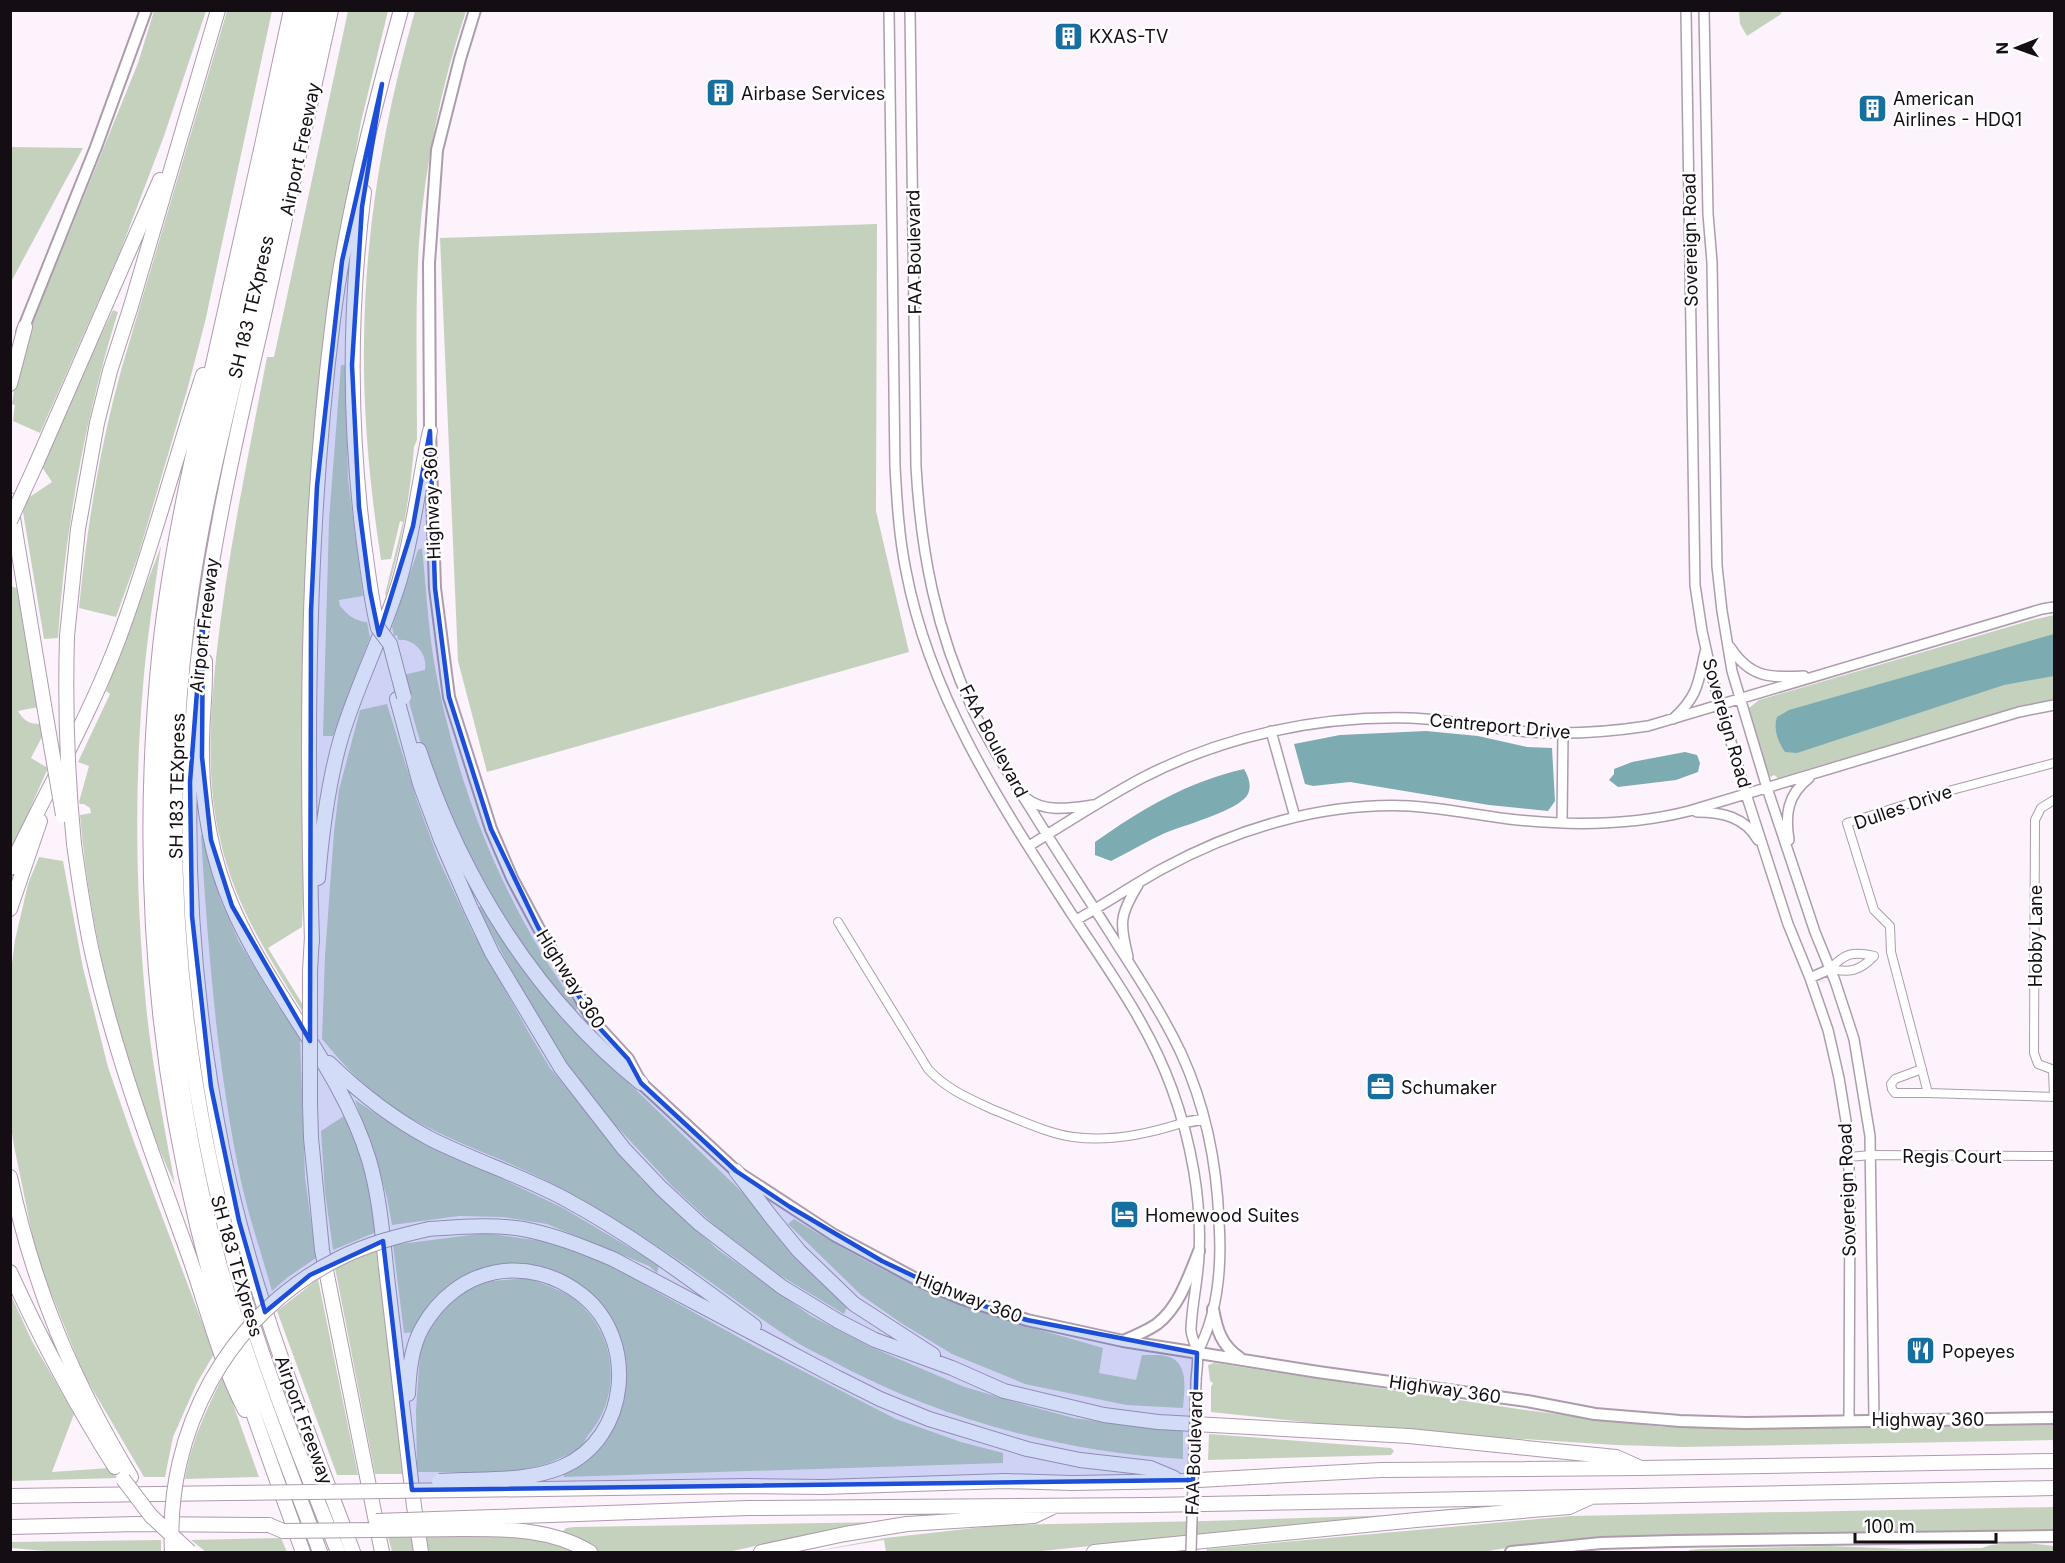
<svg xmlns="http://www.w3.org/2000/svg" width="2065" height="1563" font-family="Inter,sans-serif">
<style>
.green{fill:#c4d2bd}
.water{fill:#7cabb2}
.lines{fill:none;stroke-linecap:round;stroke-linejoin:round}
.minor-casing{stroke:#ac9cac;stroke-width:10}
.tertiary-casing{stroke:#ac9cac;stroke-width:12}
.secondary-casing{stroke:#ac9cac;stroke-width:14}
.motorway-casing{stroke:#ac9cac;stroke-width:16}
.minor{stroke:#fff;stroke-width:8}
.tertiary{stroke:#fff;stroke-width:9}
.secondary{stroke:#fff;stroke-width:10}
.motorway{stroke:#fff;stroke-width:14}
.tertiary-bridge-casing{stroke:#ac9cac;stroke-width:12;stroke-linecap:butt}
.motorway-bridge-casing{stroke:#ac9cac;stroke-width:16;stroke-linecap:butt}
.tertiary-bridge{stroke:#fff;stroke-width:9}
.motorway-bridge{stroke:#fff;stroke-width:14}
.marked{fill:#1d4ed8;fill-opacity:0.2;stroke:#1d4ed8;stroke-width:4.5;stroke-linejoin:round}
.labels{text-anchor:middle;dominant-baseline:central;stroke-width:5;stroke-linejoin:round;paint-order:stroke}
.poi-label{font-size:18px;fill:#140e14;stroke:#fff;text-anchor:start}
.street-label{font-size:18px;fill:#140e14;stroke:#fff}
</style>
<rect width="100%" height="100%" fill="#fdf3fd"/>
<path class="green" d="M154,11h52l-42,125 -44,116 -80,181 -27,-12 2,-16 -3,-1 4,-27 13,-45 109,-269z
M227,11h45l-67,311 -17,65 -50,169 -22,61 -37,-9c8,-82 21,-162 43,-241z
M348,11h40l-27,111 -17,94 -22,151 -20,560 -34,21 35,57 -1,6c-34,-55 -68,-107 -82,-172 -14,-58 -10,-122 -4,-181 11,-101 32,-201 51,-301h7z
M415,11h51c-25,75 -41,153 -47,232 -4,65 -2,131 -2,197l-3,7c-4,52 -13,100 -28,149l-1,-2 18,-72 -3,-1 -9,38 -10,1c-11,-72 -18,-145 -17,-218 1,-111 20,-224 51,-331z
M1739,11h43l-1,3 -34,22 -7,-12z
M11,147l72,1 -72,134 -1,-135z
M877,224l-1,287 33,141 -422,120 -29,-111 -18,-423z
M113,310l5,2c-33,106 -53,216 -60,326l-14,1 -21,-127 5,-14 24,-16 -10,-15 49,-111z
M341,365h4l3,114 15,117 -24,4 1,6c8,9 14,15 27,16l3,15 -37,99h-10l6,-216z
M161,546c-7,47 -14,93 -18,140 -9,106 -7,213 3,319 6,60 18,120 29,180 -51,-110 -85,-249 -95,-370l11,-2 -1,-5 -6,-4h-4l-1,-2 10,-36 -11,-4 32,-68 -4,-3z
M422,548c4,38 6,76 12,114 22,124 70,244 144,346l-3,3c-81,-86 -149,-220 -172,-336l22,-5c3,-16 -11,-32 -27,-30l-1,-5 -3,1 -2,-9 26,-77z
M11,586l8,3 19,118 -20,4c6,10 11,13 23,13l2,11 -12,23 17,10 -37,84z
M2054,615v84l-60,15 -216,64 -4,-3 -3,2 -3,-4 -19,-65 10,-8 273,-80z
M387,704l30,97 21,57 34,73 57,102 21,35 91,111 76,70 94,67 60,31 91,39 63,19 49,13 42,6 67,7v28c-122,-7 -243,-40 -351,-98 -13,-7 -27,-13 -39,-21 -36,-23 -69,-49 -104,-73 -41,-28 -83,-53 -125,-77 -53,-30 -112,-46 -164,-78 -31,-20 -55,-45 -78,-73l3,-83 9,-124 5,-42 21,-80z
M201,835l4,1 15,63 19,43 37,61 24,33 5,141 11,81 -28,19 -16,14c-10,-36 -23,-73 -31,-110 -24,-114 -33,-230 -40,-346z
M39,857l24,4 20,107 25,99 26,75 80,212 -17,29 -24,54 -8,40h-21l-60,-102 -47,-117 -23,-112 -4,-27 1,-148 4,-31 13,-56z
M482,905l26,43 47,58 78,81 108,104 107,113 -4,10 -63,-38 -68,-52 -41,-38 -64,-69 -44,-58 -48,-80 -38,-71z
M355,1100l49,32 159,76 96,57 -2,8 -8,-7 -102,-42 -44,-7 -44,-1 -67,9 -5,-27 -10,-36z
M344,1116l4,2 22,55 9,58 -46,19 -8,-58 -4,-61z
M794,1219c57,35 117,68 181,91 42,15 86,25 128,38l-4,25 37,7 6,-25c9,0 22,-1 30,3 17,9 12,34 11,50l-57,-3 -101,-21 -73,-30 -51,-31 -40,-28 -73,-71z
M486,1233l56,8 56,18 158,88 140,72 65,23 42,11v10l-439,14 -1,-4c22,-11 29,-21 43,-40 16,-22 21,-47 18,-73 -10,-78 -95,-119 -163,-82 -10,6 -24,16 -31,26 -6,9 -11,19 -15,28l-11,1 -11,-88z
M380,1249l25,225h-30l-40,-206z
M527,1278c19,7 40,13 54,27 37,36 40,93 6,132 -2,4 -5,8 -8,11 -6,5 -14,8 -21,11 -36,18 -100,13 -141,13l-1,-62 4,-57 8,-22 18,-24 23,-20 23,-6z
M318,1279l40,196h-21l-60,-164z
M10,1293l22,48 42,73 -22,58 57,-4 9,10 -107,3z
M1214,1363l311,47 137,17 144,1 248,-4v16l-373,7 -65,-2 -246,-16 -159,-17v-25l2,-4 -3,-2 -2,-16z
M223,1376l36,101 -74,2c7,-40 21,-68 38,-103z
M1209,1434l182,14 3,3 -3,4 -183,5z
M2054,1507v22l-431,7 -74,5 -67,11h-276l1,-3 364,-33z
M1401,1515v3l-291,26 -78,8h-146l-2,-12 -73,12 74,-14 117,-13 204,-4z
M886,1522l-126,23 -32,7h-130l-21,-14 -13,-3 -1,-4 3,-3 8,-1z
M463,1534c37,2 80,0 113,18h-147l-4,-16z
M388,1536h24l3,16h-23z
M281,1538l6,14h-81l-15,-12z
M161,1540v12h-104l-46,-4v-6z
M2017,1542l37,4v6h-368l4,-2 10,-1 128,-3 81,3 73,-1 9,-3z"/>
<path class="water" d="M2054,634v42l-50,9 -207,68 -12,-1c-7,-10 -12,-23 -8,-35l12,-7z
M1426,731l52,5 49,11 25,1 3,53 -7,10 -59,-6 -139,-23 -37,4 -8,-2 -11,-40 46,-9z
M1685,752l12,3 3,8 -2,9 -22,8 -58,7 -9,-7 5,-6v-5l18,-7z
M1244,769c6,10 9,22 0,30 -15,14 -59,26 -79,34 -18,8 -36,19 -54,28l-16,-6v-13c47,-33 92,-60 149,-73z"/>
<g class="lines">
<defs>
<path id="minor" d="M2054,763l-102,27 -105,33 27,87 16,16 1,26 37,141 126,4
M2054,800l-13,8 -6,12 -1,233 4,11 16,6
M838,922l90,147c18,20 42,30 66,41 26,10 52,23 79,27 36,5 75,-3 109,-14
M1830,969c15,-16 23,-18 44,-13
M1830,969c20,4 30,2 44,-13
M1922,1069l-27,10 -4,5 1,5 3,4h33
M2053,1070l1,27
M1849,1157l22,-2 183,1"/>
<path id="tertiary" d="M889,10l6,457c2,35 4,70 11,104 24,127 96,235 165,342 37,56 78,112 101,176 19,52 30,111 27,166 -1,25 -7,49 -8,74 0,8 5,15 6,24 2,9 -1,20 -1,29
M910,10l6,457c5,86 20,164 57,243 16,33 36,65 56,96 29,47 59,92 88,138 23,36 46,71 64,109 24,52 36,112 38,169 3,44 -1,92 -22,131
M1686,10l9,575 7,46 10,45 34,118 42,130 22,54 18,52 11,48 7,43 4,64 -1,235
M1704,10l4,204 4,48 4,253 1,51 5,45 10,60 35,117 48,144 20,49 19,58 16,97 4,283
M1730,647c20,31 40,31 74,29
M1673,719c25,-23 25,-35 32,-67
M1271,731l24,86
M1026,798c18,15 45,10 67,7
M1697,812c25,0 48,5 61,28
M1562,823l1,-90
M1789,840c-4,-25 -2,-45 20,-62
M1029,846c37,-23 74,-47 113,-68 81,-42 174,-62 267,-60 41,1 80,11 121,14 40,3 78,0 118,-6l394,-117 12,-2
M1076,920c29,-16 57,-35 86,-51 75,-41 162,-67 248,-63 33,2 66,9 99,13 60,7 121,7 180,-8l330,-99 35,-7
M1128,957c-8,-35 -9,-41 10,-72
M1810,978l20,-9
M1182,1123l22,-4"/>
<path id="secondary" d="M475,10l-15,49 -23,91 -8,113 1,168 5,157 14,109 42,132 21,49 26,49 56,95 34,37 13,24 95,88 98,64 86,46 40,17 67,22 96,21 195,31 209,29 68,13 85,7 65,2 309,-5
M22,332l74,-185 50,-137
M1213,1309c4,21 8,36 27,49
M1123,1341c12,-5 24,-10 34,-17 22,-17 32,-48 42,-73
M1511,1552l90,-9 72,-2 381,-5"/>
<path id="motorway" d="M291,10c-24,114 -49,227 -75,341 -22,98 -45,196 -56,296 -20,194 -9,391 38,582 27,110 66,217 105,323
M304,10l-118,540c-38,239 -30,482 34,716 27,97 65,192 100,286
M318,10c-24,109 -48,218 -73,326 -23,98 -48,195 -59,296 -25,214 -7,429 50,637 27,97 65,190 102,283
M331,10c-23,106 -47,212 -70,318 -27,117 -53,232 -65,351 -15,158 -4,318 27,474 28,138 81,268 130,399
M364,192c-15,116 -15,235 0,351 4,28 7,57 14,85
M10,384l15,-57
M37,462l123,-282
M10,500l34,205
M67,636l11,-107 19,-106 13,-52 21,-65 87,-296
M205,661c1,32 -4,63 -3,95 0,50 10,104 30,150 38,89 109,161 137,254 12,41 14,84 19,125 9,74 17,147 26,221l7,46
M397,699l23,85 21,56 30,69 21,44 69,115 63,81 37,39 39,36 82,63 56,34 37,19 77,28 52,23 100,24 54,7 251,14 207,21 25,11
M419,750c42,128 117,249 222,333
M74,844c5,36 10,72 18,108 23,103 61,204 97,304 18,51 31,106 56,154
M10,868c36,-77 79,-150 109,-230 32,-86 55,-176 84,-263
M318,878c4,-48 10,-95 23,-140 16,-54 43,-105 59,-159 14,-49 19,-99 30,-148
M10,909l30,-88
M312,943c-6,-208 -5,-416 21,-623 13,-103 40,-209 68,-310
M310,971l2,-35
M329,1063c31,30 64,56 102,76 44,22 91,37 134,60 67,36 128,82 189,127
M310,1104l1,34 11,112 60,302
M736,1171l36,47 27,33 28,27 27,26 79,51
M10,1177c24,112 62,202 121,300
M429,1229c31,-2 64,-5 94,0 32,6 61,18 90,30l223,118 44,22 49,20 98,30 53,11 70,8 24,10
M10,1272c31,68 65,132 105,195
M408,1394c1,-22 3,-46 14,-66 34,-61 105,-76 160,-33 56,44 48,143 -20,172 -31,13 -66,12 -99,13
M464,1490l284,-4 75,1 182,-6 67,2 109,-2 200,-11 260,-2 413,-7
M10,1496l220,-3
M464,1518l284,-10 402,-3 904,-17
M10,1527l128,-3 131,1
M465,1529c43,0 87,0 125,23
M761,1552l84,-18 62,-10 127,-8 17,-8
M1094,1552l322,-32 153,-13 20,-9"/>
</defs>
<use href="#minor" class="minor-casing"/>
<use href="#tertiary" class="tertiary-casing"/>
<use href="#secondary" class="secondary-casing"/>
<use href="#motorway" class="motorway-casing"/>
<use href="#minor" class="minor"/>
<use href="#tertiary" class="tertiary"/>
<use href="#secondary" class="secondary"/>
<use href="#motorway" class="motorway"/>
<defs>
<path id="tertiary-bridge" d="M1191,1552l5,-170"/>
<path id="motorway-bridge" d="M10,521l27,-59
M378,628l12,16 14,53
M67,636c-2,70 0,138 7,208
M44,705l19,110
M310,971v133
M123,1479l28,37 39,36
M439,1481l24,-1
M230,1493l234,-3
M376,1521l88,-3
M269,1525l14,6 182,-2
M172,1552c-7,-121 56,-238 166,-293 29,-15 60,-23 91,-30"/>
</defs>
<use href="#tertiary-bridge" class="tertiary-bridge-casing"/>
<use href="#motorway-bridge" class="motorway-bridge-casing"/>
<use href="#tertiary-bridge" class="tertiary-bridge"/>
<use href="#motorway-bridge" class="motorway-bridge"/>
</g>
<path class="marked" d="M382,84l-20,123 -10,158 7,142 11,84 9,44 34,-109 17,-95 5,157 14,109 42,132 47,98 56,95 34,37 13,24 95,88 54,36 92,54 78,37 67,22 170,33 -4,127 -781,10 -29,-249 -73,34 -45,37 -26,-91 -28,-134 -19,-171 -2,-134 13,-168 -1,143 9,83 21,66 78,135 1,-430 6,-125 25,-225z"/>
<defs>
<symbol id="building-square" viewBox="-11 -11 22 22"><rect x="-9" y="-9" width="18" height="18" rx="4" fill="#176f9f" stroke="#fff"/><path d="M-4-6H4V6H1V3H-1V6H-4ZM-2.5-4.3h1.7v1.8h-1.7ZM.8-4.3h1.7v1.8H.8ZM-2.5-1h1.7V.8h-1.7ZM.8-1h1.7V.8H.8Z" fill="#fff"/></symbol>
<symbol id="office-square" viewBox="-11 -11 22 22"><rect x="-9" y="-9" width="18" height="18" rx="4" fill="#176f9f" stroke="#fff"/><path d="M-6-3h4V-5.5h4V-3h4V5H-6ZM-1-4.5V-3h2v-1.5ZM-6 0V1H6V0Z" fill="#fff"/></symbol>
<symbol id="hotel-square" viewBox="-11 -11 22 22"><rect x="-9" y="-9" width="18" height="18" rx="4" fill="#176f9f" stroke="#fff"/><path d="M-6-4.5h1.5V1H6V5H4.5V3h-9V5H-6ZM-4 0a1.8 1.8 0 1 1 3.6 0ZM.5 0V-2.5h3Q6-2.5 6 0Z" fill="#fff"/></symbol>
<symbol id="restaurant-square" viewBox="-11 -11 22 22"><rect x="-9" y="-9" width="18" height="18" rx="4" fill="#176f9f" stroke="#fff"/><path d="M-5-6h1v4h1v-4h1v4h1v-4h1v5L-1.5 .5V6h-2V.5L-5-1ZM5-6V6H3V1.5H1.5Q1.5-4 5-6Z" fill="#fff"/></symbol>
</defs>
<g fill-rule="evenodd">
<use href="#building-square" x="1052" y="20" width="33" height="33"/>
<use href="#building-square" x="704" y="76" width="33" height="33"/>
<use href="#building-square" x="1856" y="92" width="33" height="33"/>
<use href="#office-square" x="1364" y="1070" width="33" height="33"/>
<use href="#hotel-square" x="1108" y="1198" width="33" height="33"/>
<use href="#restaurant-square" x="1904" y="1334" width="33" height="33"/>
</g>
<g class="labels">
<g class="poi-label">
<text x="1089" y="36">KXAS-TV</text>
<text x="741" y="93">Airbase Services</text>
<text x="1893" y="98">American<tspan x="1893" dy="21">Airlines - HDQ1</tspan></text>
<text x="1401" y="1087">Schumaker</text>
<text x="1145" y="1215">Homewood Suites</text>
<text x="1942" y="1351">Popeyes</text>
</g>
<g class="street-label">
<text transform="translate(300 149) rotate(-78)">Airport Freeway</text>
<text transform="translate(1690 240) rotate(-91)">Sovereign Road</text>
<text transform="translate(914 252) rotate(-91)">FAA Boulevard</text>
<text transform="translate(251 307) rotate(-77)">SH 183 TEXpress</text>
<text transform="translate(432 503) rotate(-92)">Highway 360</text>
<text transform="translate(204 625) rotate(-83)">Airport Freeway</text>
<text transform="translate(1727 723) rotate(74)">Sovereign Road</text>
<text transform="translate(1500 726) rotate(5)">Centreport Drive</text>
<text transform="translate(994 741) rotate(62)">FAA Boulevard</text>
<text transform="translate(177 786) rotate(-89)">SH 183 TEXpress</text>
<text transform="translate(1903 807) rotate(-19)">Dulles Drive</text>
<text transform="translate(2035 936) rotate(-90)">Hobby Lane</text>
<text transform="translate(571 979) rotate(58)">Highway 360</text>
<text x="1952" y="1156">Regis Court</text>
<text transform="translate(1847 1190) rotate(-92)">Sovereign Road</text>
<text transform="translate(237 1266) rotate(74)">SH 183 TEXpress</text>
<text transform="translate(969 1297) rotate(21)">Highway 360</text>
<text transform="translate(1445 1389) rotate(8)">Highway 360</text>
<text x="1928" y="1419">Highway 360</text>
<text transform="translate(304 1420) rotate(70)">Airport Freeway</text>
<text transform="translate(1194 1453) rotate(-88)">FAA Boulevard</text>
</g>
</g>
<rect width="2065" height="1563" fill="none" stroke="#140e14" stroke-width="24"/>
<g transform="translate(2017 48) rotate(269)" stroke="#ffffff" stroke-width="4.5" paint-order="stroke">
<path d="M0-4.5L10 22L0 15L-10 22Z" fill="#140e14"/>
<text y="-9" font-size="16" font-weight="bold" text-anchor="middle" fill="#140e14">N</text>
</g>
<path d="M1855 1533v9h141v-9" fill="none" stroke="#140e14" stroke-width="3"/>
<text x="1864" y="1533" font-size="18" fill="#140e14" stroke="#ffffff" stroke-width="4.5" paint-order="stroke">100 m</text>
</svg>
